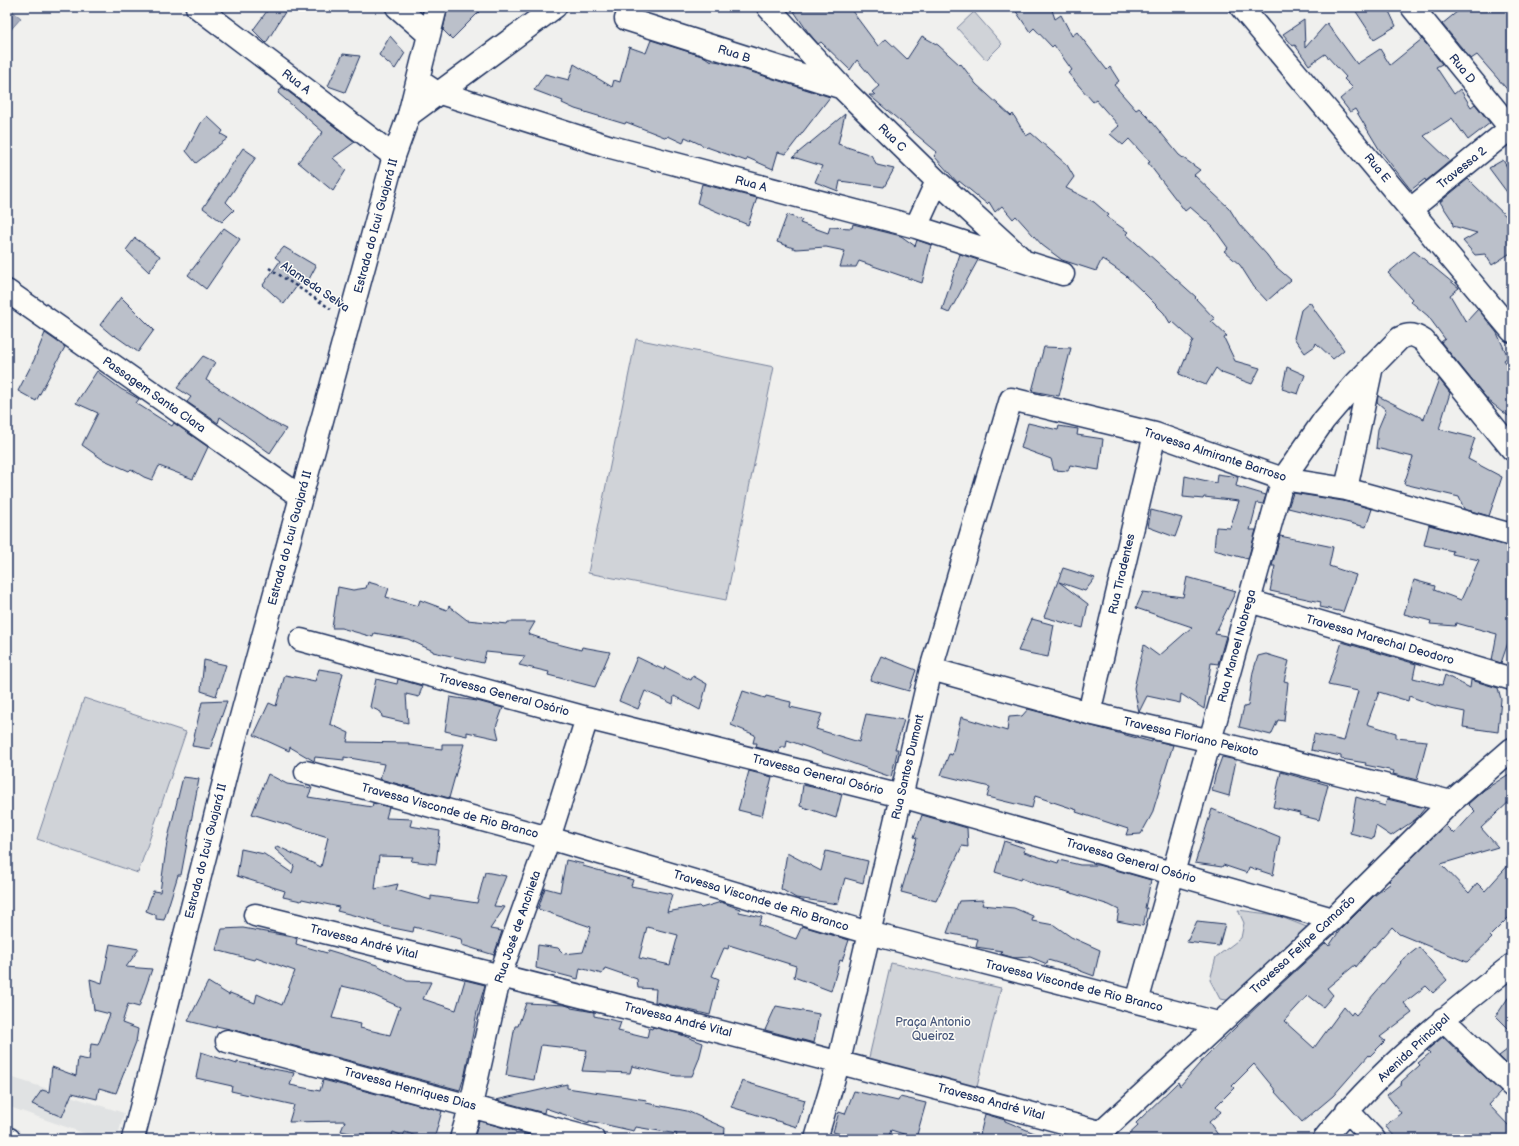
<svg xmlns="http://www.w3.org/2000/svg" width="1519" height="1146" font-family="'Balsamiq Sans',sans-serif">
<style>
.built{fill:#e0e2e3}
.green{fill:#d0d3d8;stroke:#76819b}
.water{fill:#a7adbd;stroke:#6f7b97}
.building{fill:#bbc0ca;stroke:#1b2f5e;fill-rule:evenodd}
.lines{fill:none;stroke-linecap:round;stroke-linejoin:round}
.minor-casing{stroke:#1b2f5e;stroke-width:25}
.major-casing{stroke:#1b2f5e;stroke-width:25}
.path{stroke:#1b2f5e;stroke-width:2.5;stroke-dasharray:3 3;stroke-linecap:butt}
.minor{stroke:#fdfcf7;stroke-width:22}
.major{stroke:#fdfcf7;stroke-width:22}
.labels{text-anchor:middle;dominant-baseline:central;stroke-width:3;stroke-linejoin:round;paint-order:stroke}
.street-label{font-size:12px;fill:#1b2f5e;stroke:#fdfcf7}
.park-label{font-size:12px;fill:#48587c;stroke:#fdfcf7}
</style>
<rect width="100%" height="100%" fill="#f0f0ee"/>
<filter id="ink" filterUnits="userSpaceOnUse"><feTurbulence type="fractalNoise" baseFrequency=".025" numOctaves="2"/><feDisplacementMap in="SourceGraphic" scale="8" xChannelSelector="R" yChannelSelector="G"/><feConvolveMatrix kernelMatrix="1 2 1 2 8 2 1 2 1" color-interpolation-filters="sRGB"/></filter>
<g filter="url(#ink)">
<path class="built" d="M7,1076l117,37 -7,26h-17l-93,-33z"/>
<path class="green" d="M974,12l28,32 -16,16 -29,-32z
M636,339l138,28 -48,233 -138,-27z
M84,698l102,34 -48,141 -101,-34z
M1238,910l38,5 41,16 -83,70 -14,-2 -10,-19 6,-23 25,-19 3,-15z
M891,963l110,25 -26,107 -109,-25z"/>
<path class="water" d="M7,7l14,11 -14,16z"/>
<path class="building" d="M270,7h18l-22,36 -13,-13z
M448,7h36l-32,32 -9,-9z
M791,7h58l29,39 8,-7 21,20 15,-23 16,9 22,20 1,-1 15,20 35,32 2,-2 13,22 5,-3 36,32 7,12 -8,11 28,14 15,13 -2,2 21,15 -2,2 70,63 -1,1 20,21 -4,2 16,15 -3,2 11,23 25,7 -8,16 -30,-11 -6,-5 -10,17 -27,-11 14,-34 -21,-19 -2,2 -6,-10 -22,-22 -17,-16 -23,-16 -6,12 -34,-11 -20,-15 -26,-29 -3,3 -11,-13 -7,6 -6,-10 -2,2 -28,-23 -1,2 -24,-27 3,-4 -68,-57h6l-3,-3 7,-6 -22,-26 -7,10 -29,-28 -3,2 -10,-12z
M1013,7h38l4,12 6,-4 11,21 5,-4 30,38 3,-3 9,14 -5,4 22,25 3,-2 9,9 31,38 21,15 -6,5 35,33 10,16 28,31 8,11 16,14 -24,21 -13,-14 -14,-22 -16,-14 4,-3 -15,-21 -23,-20 -5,4 -37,-48 2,-1 -21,-23 -6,6 -13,-11 9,-8 -23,-26 -3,2 -25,-29 4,-3 -18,-25 -2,2 -18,-19 -4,4z
M1353,7h34l9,19 -22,13z
M1463,7h49v88l-35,-40 -6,4 -29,-35z
M1304,20l1,28 22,-25 30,41 23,-15 10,16 32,-26 20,25 -6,3 18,27 6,-5 11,18 4,-3 15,19 -22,17 -16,-22 -28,18 26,25 -24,20 -1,-2 -14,11 -32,-41 -24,-40 -5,3 -10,-13 13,-11 -9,-9 2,-2 -21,-23 -16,11 -14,-20 -2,1 -10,-12z
M390,36l15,17 -10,16 -16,-14z
M651,40l54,17 4,3 11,2 110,35 -44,57 -8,-2 -5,17 -25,-11 -2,3 -42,-15 -19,-9 -2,6 -15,-7 -1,2 -41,-16 -1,2 -50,-15 -13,-6 1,-2 -29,-11 11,-16 24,6 5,-16 38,23 2,-7 6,2 9,-35 17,6z
M343,54l17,2 -15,36 -17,-6z
M282,87l73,55 -22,16 13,12 -13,21 -35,-29 25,-30 -45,-39z
M845,114l-7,30 33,11 6,10 17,4 -10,18 -44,-6 -2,10 -23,-9 7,-16 -29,-9z
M207,116l16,15 -2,3 7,4 -32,25 -10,-12 15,-28z
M243,148l13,9 -30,45 8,8 -12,12 -19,-14z
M1503,160l9,16v23l-23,-31z
M1468,179l44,43v30l-20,13 -7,-11 -10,1 -12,-14 14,-8 -24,-7 -1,-6 -12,-18z
M702,184l55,14 -9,27 -51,-22z
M787,215l15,5 -2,3 28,10 2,-6 22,1 1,-4 48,12 14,10 2,-6 14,5 -9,38 -63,-22 -3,6h-16l5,-16 -19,-4 -30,2 -19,-7z
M224,228l16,11 -34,50 -18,-14z
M135,238l25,18 -11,16 -23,-22z
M284,247l32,19 -9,17 -5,-4 -18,25 -21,-19 17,-24 -5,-4z
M1414,251l45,37 -9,7 16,27 12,-13 19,24 11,24 -4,3 8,11v48l-24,-19 -47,-58 4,-3 -17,-23 -18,-15 2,-2 -24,-26z
M960,254l18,6 -29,53 -7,-3z
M121,297l33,33 -16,22 -24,-17 -1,1 -13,-11z
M1310,302l6,10 28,38 -11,9 -17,-16 -1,3 -10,7 -11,-15 7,-28z
M45,333l20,14 -29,54 -18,-10 16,-31z
M1044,347l27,1 -12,48 -27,-5z
M203,356l12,6 -9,18 58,38 22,11 -16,24 -50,-36 -2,6 -31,-21 4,-5 -14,-9z
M1287,367l18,8 -7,19 -16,-5z
M97,371l24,18 18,10 -3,4 36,23 2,-3 34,24 -15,32 -34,-13 -7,14 -8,-3 -13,-8 -2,2 -27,-12 -20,-14 16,-32 -22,-10z
M1439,379l11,14 -11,36 36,9 -7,21 34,18 -13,39 -25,-7 -5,-12 -55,-13 9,-27 -37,-9 2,-19 8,-19 -9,-8 1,-6 46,23z
M1028,423l30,7 1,-4 19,3 -1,6 26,4 -4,31 -29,-5 -2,6 -14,-1 -3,-11 -30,-11z
M1217,474l21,3 -2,9 30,9 -3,9 -6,-1 -7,27h6l-8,29 -34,-9 2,-23 14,1 9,-27 -35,-4 -1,2 -20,-2 2,-21 31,7z
M1293,493l50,8 29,8 -6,18 -78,-19z
M1151,510l31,8 -7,19 -27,-10z
M1429,525l83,22v90h-2l-9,26 -9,-3 5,-26 -41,-11 -1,3 -25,-2 1,-3 -27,-7 10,-34 21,6 -1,4 27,10 18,-40 -27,-6 1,-3 -29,-6z
M1280,536l53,11 -4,19 27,9 -13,37 -23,-5 1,-5 -51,-11 5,-25h-3z
M1063,568l32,10 -10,13 -26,-9 29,22 -5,24 -39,-11z
M1187,577l49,14 -21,43 11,2 -8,28 -7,-1 -7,46 -23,-15 -1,9 -33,-7 -8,16 -5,-24 10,-43 15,11 33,-29 -56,-19 7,-16 40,5z
M368,582l21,6 -3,9 32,9 2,-6 27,10 2,-4 18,14 40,4 1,-2h27l-7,12 18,6v1l35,9 1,-3 28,5 -15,35 -47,-12 1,-3 -30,-7 6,-9 -39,-4 -3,11 -50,-11v-1l-25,-12 -34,-6 -1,4 -32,-9h-9l6,-41 15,3 13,-2z
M1032,619l22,6 -6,32 -30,-6z
M1342,642l74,22 -3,14 29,7 3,-10 25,13 1,-8 27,8 3,11 -3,33 -35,-5 2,-15 -29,-6 -27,-10 -1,5 -29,-9 -12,32 29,9v5l31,3 -10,39 -24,-6 1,-3 -29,-6 1,-2 -25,-4v-3l-30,-6 3,-16 30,7 14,-50 -30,-6z
M1266,654l23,7 -5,20 4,1 -4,39 -6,-1 -7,15 -32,-8 5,-20 4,-1 5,-34 5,-16z
M881,656l35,14 -7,21 -39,-11z
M637,657l27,13 1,-3 26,13 2,-4 14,8 -7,26 -26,-14 -1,8 -28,-13 -7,18 -19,-8z
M204,660l22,5 -10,31 -15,-5z
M319,669l24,4 -13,51 19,9 -2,9 62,1v2l33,4v-5h22l-15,54 -69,-19 4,-15 -40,-7v3l-29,-3 -1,4 -24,-14 -1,4 -35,-16 15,-32 7,3 9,-31 30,6z
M376,679l21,5 1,-5 24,7 -3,11 -13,-3 2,29 -26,-6 -1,-5 -11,-5z
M743,691l22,7 1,-2 25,6 -1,5 32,7 -6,15 43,13 7,-28 38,6 -9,29h3l-7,28 -104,-37 -1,7h-6l-1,6 -23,-6 1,-4h-4l2,-8 -24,-10z
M450,697l27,4 26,7 -7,19 3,12 -32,-7v4l-22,-5z
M227,701l-17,48 -18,-3 10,-44z
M1028,709l124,33v-2l21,5 -21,69 -11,20 -15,1 2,-6 -52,-17 1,-2 -42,-14 -3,12 -45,-11 3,-10 -49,-12 8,-21 3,1 9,-38 46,14 2,-14 13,-1z
M1222,757l14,3 -7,36 -17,-5 3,-15z
M749,771l23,6 -10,39 -24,-6z
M1281,772l47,13 -9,35 -20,-5 1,-2 -27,-6z
M1512,772v27l-31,29 17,19 -57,17 28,29 8,-10 8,8 27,-30v53l-22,22 2,2 -25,24 -68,-28 -7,-7 -18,20 -1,-1 -17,21 -1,-2 -28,23 6,7 -10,12 -15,-12 -24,26 30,27 30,-41 7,8 2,-3 3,3 45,-52 -1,-1 19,-15 28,33 -14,13 -7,-7 -22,17 8,10 -32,24 5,4 -15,15 -1,-1 -36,41 -31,26 -27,-30 1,-1 -22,-27 -22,22 2,2 -18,18 5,6 -12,10 12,17h-97l14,-13 -2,-3 42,-41 2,4 26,-30 60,-58 60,-55 3,3 11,-16 34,-34 17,-13 -2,-2 56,-56 9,9 21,-23 -7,-7 16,-14z
M268,774l19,10 25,4 -4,9 64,10 1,-4 16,4 -3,11 26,1 -2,7 30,5 -4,33 -25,-3 2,-4 -34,-1 -4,33 23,-5 -2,6 35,10v-4l46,7 8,-31 21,4 -12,30 11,1 -15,22 12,2 -8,24 -32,-10 -1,-6 -47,-12 -1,5 -30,-6 -8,-3 1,-2 -39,-10 2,-4 -37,-8 -1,2 -18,-4 2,-6 -48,-15 4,-27 23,5 28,19 2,-7 -19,-17 2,-3 44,21 7,-30 -76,-23z
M183,777l16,2 -18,96h-3l-14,45 -8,-1v-4l-10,-4 7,-20 7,1 7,-50z
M803,785l39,9 -6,24 -36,-12z
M1356,797l29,9 2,-7 38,9 -9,11 -25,17 -15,-10 -3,13 -23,-6z
M1212,809l68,28 -7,38 -24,-8 -2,6 -24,-8 -1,2 -27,-4z
M922,815l45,13 1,19 -6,-1 -26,55 -35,-9 16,-54 -3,-1z
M1004,841l21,7 -1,4 34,11 1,-3 21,5h18l53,15 -6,28h2l-4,18 -26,-5 2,-11 -10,-5 -44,-14 -25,-5 -19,-8 -1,2 -25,-8z
M826,851l42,10 -5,22 -18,-5 -7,26 -42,-6 -15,-9 6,-36 34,18z
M566,860l18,4 -1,2 50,14 -2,6 41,8 -5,18 32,-6 2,2 20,-6 19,7 -1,3 23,5 -3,8 37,14 6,-13 47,14 -7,21 -2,-1 -9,31 -37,-14 2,-11 -67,-21 -1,4 -4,-1 -12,28 7,3 -9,36 -55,-13 1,-13 -18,-1 -1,-9 -32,-11 -3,6 -22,-6 -2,11 -42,-11 2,-23 20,3 6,6 19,-2 8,-25 -53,-18 7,-21 15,4zM647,927l31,8 -8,30 -31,-7z
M984,900l-2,5 32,3 19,8 -1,5 22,4 17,12 29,13 -6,26 -16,-6v-1l-30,-9 -1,4 -17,-7 -16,1 -13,-4 1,-3 -26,-4 2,-8 -31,-6 12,-32z
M1197,921l28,3 -6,22 -32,-4z
M243,928l50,9 4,2 -1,5 31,9 1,-3 49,15 30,16 24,1 -8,17 33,11 9,-30 20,5 -8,27 -12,62 -5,16 -230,-61 -14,-3v2l-28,-7 20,-39 21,13 1,-2 25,10 2,-9 25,11 13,-34 -39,-14 -2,3 -38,-10 6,-21zM342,986l22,5 36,16 -10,28 -30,-7 1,-4 -29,-6z
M110,944l29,5 -13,18 26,2 -13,38 -11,-3 -6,19 16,6 -2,13 -20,51 -17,-5 -2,11 -25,-6 -10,24 -30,-13 10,-14 7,2 3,-25 24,9 2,-18 11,2 2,-16 7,1 12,-31 -16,-4 -4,-31 12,4z
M1512,992v40l-16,-16z
M526,1003l39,2 6,2v1l23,4v4l27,6 -3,9 29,7 2,-10 3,1 1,-2 26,7 24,9 -4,16 -7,17h-15l-45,-10 -2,7 -48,-2 5,-21 -46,-5 -7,35 -28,-5 9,-49h3z
M776,1006l43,8 -5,29 -49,-13z
M1443,1037l58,55 -12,13 23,24v10h-115l-12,-13 16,-13 -14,-18 15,-12 -1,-1 19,-17 -2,-2 12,-10 -3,-3z
M1512,1046v23l-13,-13z
M201,1052l36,12v-2l57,11 -4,12 30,6 3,-11 119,31 -8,28h-10l-19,-7 -2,4 -10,-4 -2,7 -33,-5v1l-17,-4 4,-10 -56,1 5,-17 -63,-14 1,-5 -36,-8z
M742,1081l63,19 -8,27 -66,-20z
M567,1084v4l80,12 -1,3 41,8 38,17 -1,11h-49l2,-5 -41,-7 -2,4 -45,-10v2l-44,-15 -1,5 -48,-13z
M854,1091l44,10 2,-4 26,6 -10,35 -25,-8 -3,9h-27l-28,-7 6,-20 6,2z
M985,1114l20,6v1l44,18h-70z
M479,1121l61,17v1h-66z"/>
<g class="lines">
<defs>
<path id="minor" d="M197,7l197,149
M397,7l31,27
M768,7l74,81 95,93 83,76
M1241,7l271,324
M1412,7l100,123
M626,19l214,68
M419,76l3,7 12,8 177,56 305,80 147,47
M409,115l27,-108
M1411,209l101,-82
M916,227l21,-46
M7,291l294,206
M1346,489l26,-123
M1249,601l263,78
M301,640l286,78 314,78 432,123
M931,669l158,44 122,28 240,61
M1089,713l66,-279
M306,772l243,66 320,95 349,90
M255,915c282,69 564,141 845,217
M1137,1002l146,-523 41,-59 31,-36 45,-46c10,-5 15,-3 24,3l88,108
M1443,1019l69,67
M227,1041l366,98
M1347,1110l27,29
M461,1139l10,-34 29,-130 49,-137 38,-120
M816,1139l23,-78 92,-392 80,-270 144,35 128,45 63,10 166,46
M1094,1139l239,-220 118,-117 61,-53
M1324,1139c53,-67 121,-122 188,-174"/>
<path id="major" d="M7,1138l2,1
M133,1139l98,-385 163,-598 15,-41 146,-108"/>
</defs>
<use href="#minor" class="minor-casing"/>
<use href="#major" class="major-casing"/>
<path class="path" d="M269,268l62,41"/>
<use href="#minor" class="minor"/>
<use href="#major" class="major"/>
</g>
</g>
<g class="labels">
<g class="street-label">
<text transform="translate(734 54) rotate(18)">Rua B</text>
<text transform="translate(1462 69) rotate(51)">Rua D</text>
<text transform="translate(296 82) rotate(37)">Rua A</text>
<text transform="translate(892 138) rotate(44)">Rua C</text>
<text transform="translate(1377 168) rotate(50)">Rua E</text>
<text transform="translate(1462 168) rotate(-39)">Travessa 2</text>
<text transform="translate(751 184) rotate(15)">Rua A</text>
<text transform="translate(376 226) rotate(-75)">Estrada do Icui Guajará II</text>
<text transform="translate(315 287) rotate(34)">Alameda Selva</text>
<text transform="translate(154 395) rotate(35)">Passagem Santa Clara</text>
<text transform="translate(1215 455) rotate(18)">Travessa Almirante Barroso</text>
<text transform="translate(290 538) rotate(-75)">Estrada do Icui Guajará II</text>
<text transform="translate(1122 574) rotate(-77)">Rua Tiradentes</text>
<text transform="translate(1380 640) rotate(16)">Travessa Marechal Deodoro</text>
<text transform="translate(1237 646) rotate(-75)">Rua Manoel Nobrega</text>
<text transform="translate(504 695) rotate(15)">Travessa General Osório</text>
<text transform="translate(1191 737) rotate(13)">Travessa Floriano Peixoto</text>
<text transform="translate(908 767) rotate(-77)">Rua Santos Dumont</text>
<text transform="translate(818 775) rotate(14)">Travessa General Osório</text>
<text transform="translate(450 811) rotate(15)">Travessa Visconde de Rio Branco</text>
<text transform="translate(206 851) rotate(-76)">Estrada do Icui Guajará II</text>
<text transform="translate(1131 861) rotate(16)">Travessa General Osório</text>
<text transform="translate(761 901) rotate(17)">Travessa Visconde de Rio Branco</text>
<text transform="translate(518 927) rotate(-71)">Rua José de Anchieta</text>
<text transform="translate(364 942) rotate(14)">Travessa André Vital</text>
<text transform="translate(1303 945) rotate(-43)">Travessa Felipe Camarão</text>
<text transform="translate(1074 986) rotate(14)">Travessa Visconde de Rio Branco</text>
<text transform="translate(678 1020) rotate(14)">Travessa André Vital</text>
<text transform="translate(1414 1048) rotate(-43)">Avenida Principal</text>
<text transform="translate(410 1089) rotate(15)">Travessa Henriques Dias</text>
<text transform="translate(991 1102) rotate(15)">Travessa André Vital</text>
</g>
<g class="park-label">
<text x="933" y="1022">Praça Antonio<tspan x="933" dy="14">Queiroz</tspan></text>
</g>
</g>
<rect width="1519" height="1146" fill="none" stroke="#fdfcf7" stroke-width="24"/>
<rect x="12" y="12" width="1495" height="1122" fill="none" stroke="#1b2f5e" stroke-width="1.5" filter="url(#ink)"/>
</svg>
